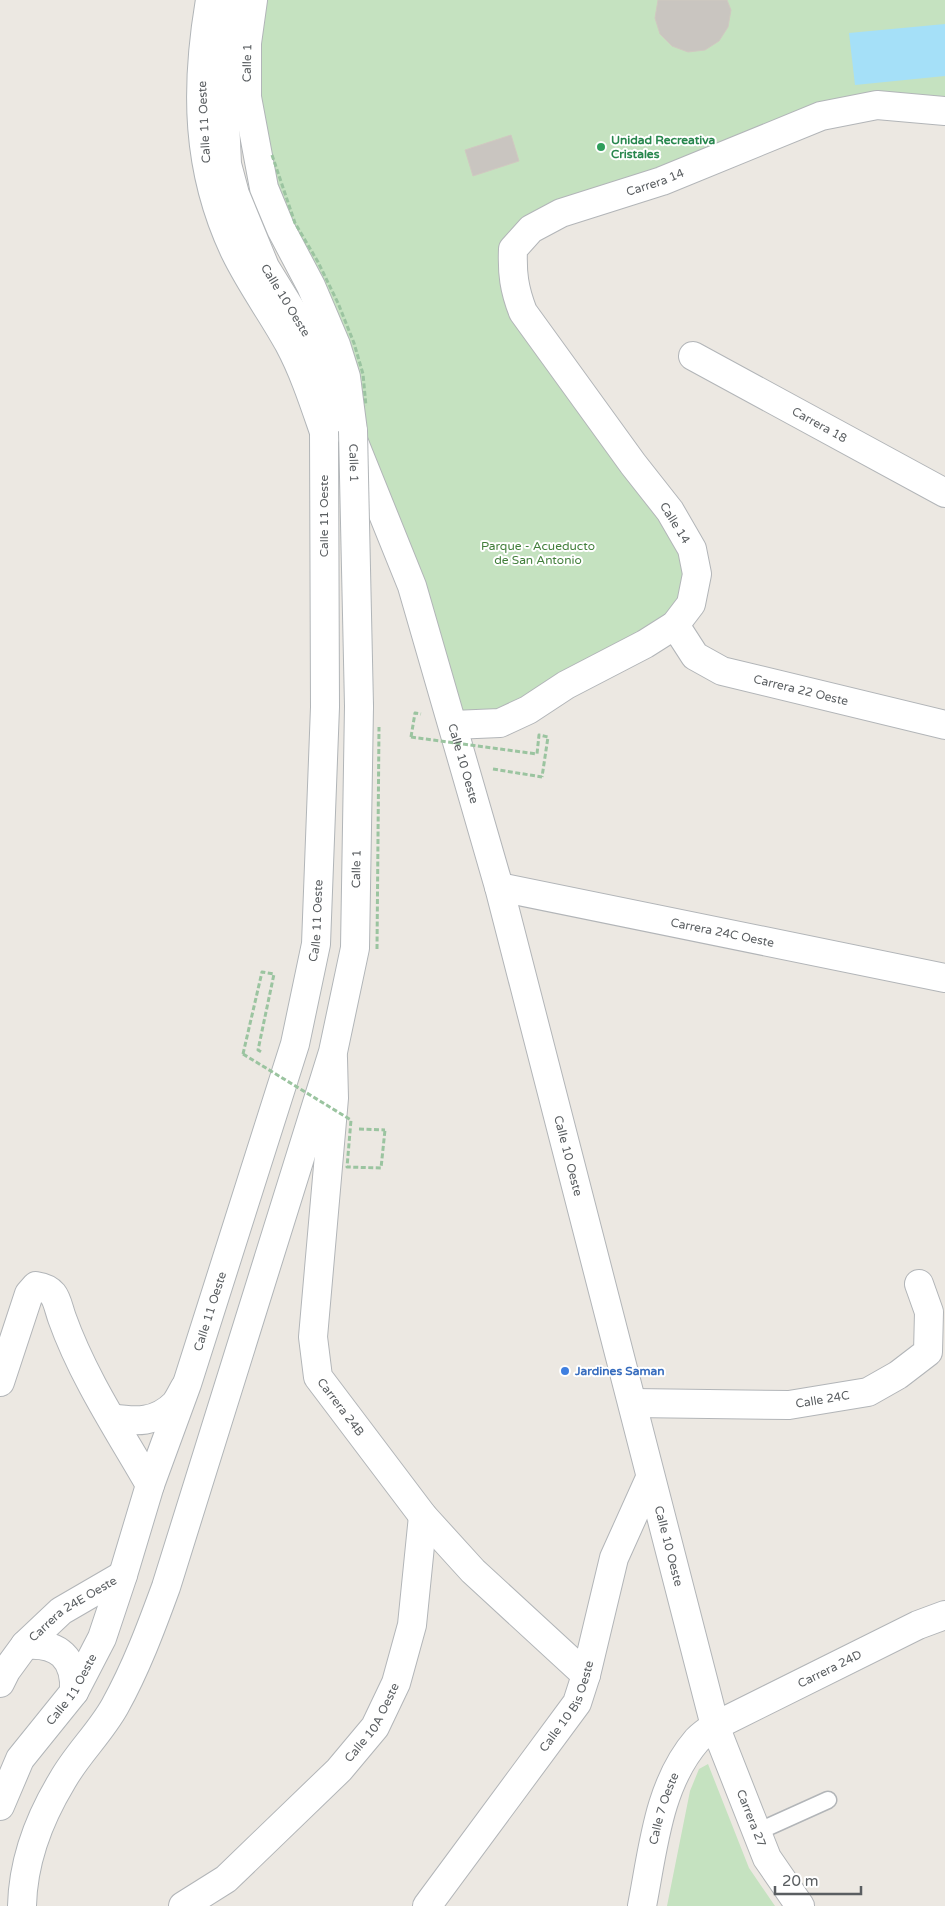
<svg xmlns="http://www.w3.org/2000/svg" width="945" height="1906" font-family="'Varela Round',sans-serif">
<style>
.green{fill:#c5e2c0}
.water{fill:#a5e0f8}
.building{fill:#c9c5c0;stroke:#d0c9c0}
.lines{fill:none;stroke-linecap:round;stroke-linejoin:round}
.service-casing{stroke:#b2b5b8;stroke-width:19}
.minor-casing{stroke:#b2b5b8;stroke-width:30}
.tertiary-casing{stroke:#b2b5b8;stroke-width:30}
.secondary-casing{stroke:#b1b5b8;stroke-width:30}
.path{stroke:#9bc4a0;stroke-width:3;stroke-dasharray:5 2.5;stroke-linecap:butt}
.service{stroke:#fff;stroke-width:16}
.minor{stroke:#fff;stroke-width:28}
.tertiary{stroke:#fff;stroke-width:28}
.secondary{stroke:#fff;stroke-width:28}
.secondary-bridge-casing{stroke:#b1b5b8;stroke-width:30;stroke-linecap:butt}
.path-bridge{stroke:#9bc4a0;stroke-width:3;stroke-dasharray:5 2.5;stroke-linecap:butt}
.secondary-bridge{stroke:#fff;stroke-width:28}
.leisure-dot{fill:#2e9e5b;stroke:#fff;stroke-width:2}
.shop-dot{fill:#3f7fe0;stroke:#fff;stroke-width:2}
.labels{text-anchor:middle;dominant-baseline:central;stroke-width:4;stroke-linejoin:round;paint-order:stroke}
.street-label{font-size:12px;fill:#5a5e61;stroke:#fff}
.leisure-label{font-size:12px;font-weight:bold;fill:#27864d;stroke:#fff;text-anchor:start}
.park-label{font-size:12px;fill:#427f3b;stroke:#fff}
.shop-label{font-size:12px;font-weight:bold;fill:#366cbe;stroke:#fff;text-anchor:start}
</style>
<rect width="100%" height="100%" fill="#ece8e2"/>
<path class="green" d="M253,0h692v111l-68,-6 -346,124 -19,45 158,237 21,93 -125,81 -113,40 -189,-537z
M708,1764l41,104 26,38h-108l23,-115 9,-22z"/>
<path class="water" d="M945,24v52l-90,9 -6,-52z"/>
<path class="building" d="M658,0h69l4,10 -3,17 -9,14 -14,9 -17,2 -16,-6 -12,-12 -5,-16z
M511,135l8,26 -46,15 -8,-26z"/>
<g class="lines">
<defs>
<path id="service" d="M757,1832l71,-32"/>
<g id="minor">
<path id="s1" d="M693,356l252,137"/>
<path id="s2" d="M675,625l20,31 27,15 223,54"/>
<path id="s3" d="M453,725l47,-2 28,-13 38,-25 79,-41 30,-19 16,-21 6,-30 -5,-25 -22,-38 -37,-47 -110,-152c-9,-23 -11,-39 -10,-63l18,-20 30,-16 101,-32 159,-65 56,-11 68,6"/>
<path id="s4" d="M499,887l446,91"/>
<path id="s5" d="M333,1058l1,40 -21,239 5,40 105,139 50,55 113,104"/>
<path d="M0,1382l29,-88 7,-8c21,3 20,15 26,32 21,59 57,113 88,167"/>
<path id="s6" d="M633,1403l156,2 79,-13 30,-17 30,-23 1,-40 -10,-28"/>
<path d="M112,1418c24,4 44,5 63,-14 4,-5 7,-12 10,-17"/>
<path d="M25,1645c33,-3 51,13 49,47"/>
<path id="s7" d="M0,1683l6,-12 19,-26 36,-34 62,-36"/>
<path id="s8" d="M183,1906l43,-27 113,-109 36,-43 21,-44 16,-58 11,-109"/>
<path id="s9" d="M427,1906l150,-203 9,-28 28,-117 36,-80"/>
<path id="s10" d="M642,1906c11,-56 16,-121 55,-166 5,-5 12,-10 18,-14l203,-101 27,-10"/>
</g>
<g id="tertiary">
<path id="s11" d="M236,0l-8,43 -4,55 3,66 8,30 30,73 53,86 94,233 87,301 216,839 52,132 33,48"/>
</g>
<g id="secondary">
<path d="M253,0l-6,43v54l17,91 17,41 30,57 25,59 10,32 7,54"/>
<path id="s12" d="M0,1806l20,-47 54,-67 28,-54 21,-63 27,-90 37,-101 108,-340 21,-100 9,-237 -1,-275c-10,-29 -20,-60 -35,-88 -17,-31 -38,-59 -54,-92 -39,-82 -40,-164 -25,-252"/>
<path id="s13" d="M22,1906c1,-44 17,-87 40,-125 15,-27 38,-48 53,-75 21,-38 36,-78 51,-119l167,-535 22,-104 4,-242"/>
</g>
</defs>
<use href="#service" class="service-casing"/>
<use href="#minor" class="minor-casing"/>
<use href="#tertiary" class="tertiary-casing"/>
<use href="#secondary" class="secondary-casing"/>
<path class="path" d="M411,737l4,-24 6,1
M493,769l49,8
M243,1054l19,-82 12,2 -16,76 5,3
M359,1129l26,1"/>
<use href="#service" class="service"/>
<use href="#minor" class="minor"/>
<use href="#tertiary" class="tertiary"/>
<use href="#secondary" class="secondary"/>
<defs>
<g id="secondary-bridge">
<path id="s14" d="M353,431l6,275"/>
</g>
</defs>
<use href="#secondary-bridge" class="secondary-bridge-casing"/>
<path class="path-bridge" d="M272,155l23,68 23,39 20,41 16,40 9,31 3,32
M411,737l126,17 2,-19 9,2 -6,40
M377,949l2,-222
M243,1054l108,66 -4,47 34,1 4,-38"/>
<use href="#secondary-bridge" class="secondary-bridge"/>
</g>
<circle class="leisure-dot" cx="601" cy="147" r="5"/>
<circle class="shop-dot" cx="565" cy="1371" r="5"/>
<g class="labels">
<g class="street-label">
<text transform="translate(247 63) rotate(-89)">Calle 1</text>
<text transform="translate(204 122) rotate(-93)">Calle 11 Oeste</text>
<text stroke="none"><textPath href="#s3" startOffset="846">Carrera 14</textPath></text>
<text stroke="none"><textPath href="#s11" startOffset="314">Calle 10 Oeste</textPath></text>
<text stroke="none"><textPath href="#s1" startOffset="144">Carrera 18</textPath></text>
<text stroke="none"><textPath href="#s14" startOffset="32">Calle 1</textPath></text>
<text transform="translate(324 516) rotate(-90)">Calle 11 Oeste</text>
<text transform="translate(675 523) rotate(58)">Calle 14</text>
<text stroke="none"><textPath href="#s2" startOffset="149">Carrera 22 Oeste</textPath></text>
<text stroke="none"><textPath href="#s11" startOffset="812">Calle 10 Oeste</textPath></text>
<text stroke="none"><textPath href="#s13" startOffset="1100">Calle 1</textPath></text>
<text stroke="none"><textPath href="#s12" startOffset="948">Calle 11 Oeste</textPath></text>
<text stroke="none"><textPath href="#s4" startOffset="228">Carrera 24C Oeste</textPath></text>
<text stroke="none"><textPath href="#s11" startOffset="1218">Calle 10 Oeste</textPath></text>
<text stroke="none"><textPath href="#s12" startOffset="542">Calle 11 Oeste</textPath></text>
<text stroke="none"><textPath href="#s6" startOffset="190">Calle 24C</textPath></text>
<text stroke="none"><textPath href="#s5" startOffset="358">Carrera 24B</textPath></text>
<text stroke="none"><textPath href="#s11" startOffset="1621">Calle 10 Oeste</textPath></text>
<text stroke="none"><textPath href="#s7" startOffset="106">Carrera 24E Oeste</textPath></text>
<text stroke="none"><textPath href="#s10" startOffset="328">Carrera 24D</textPath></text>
<text stroke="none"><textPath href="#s12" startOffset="138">Calle 11 Oeste</textPath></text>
<text stroke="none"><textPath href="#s9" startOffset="245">Calle 10 Bis Oeste</textPath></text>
<text stroke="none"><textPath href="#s8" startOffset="266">Calle 10A Oeste</textPath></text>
<text stroke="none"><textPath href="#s10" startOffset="100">Calle 7 Oeste</textPath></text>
<text stroke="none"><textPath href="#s11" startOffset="1906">Carrera 27</textPath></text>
</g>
<g class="leisure-label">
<text x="611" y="140">Unidad Recreativa<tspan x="611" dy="14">Cristales</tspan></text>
</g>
<g class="park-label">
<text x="538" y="546">Parque - Acueducto<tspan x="538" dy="14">de San Antonio</tspan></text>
</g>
<g class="shop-label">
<text x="575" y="1371">Jardines Saman</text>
</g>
</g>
<path d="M775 1886v8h86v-8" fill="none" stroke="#5a5e61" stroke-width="2.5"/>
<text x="782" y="1886" font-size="15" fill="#5a5e61" stroke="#ffffff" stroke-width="4" paint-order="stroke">20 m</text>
</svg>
